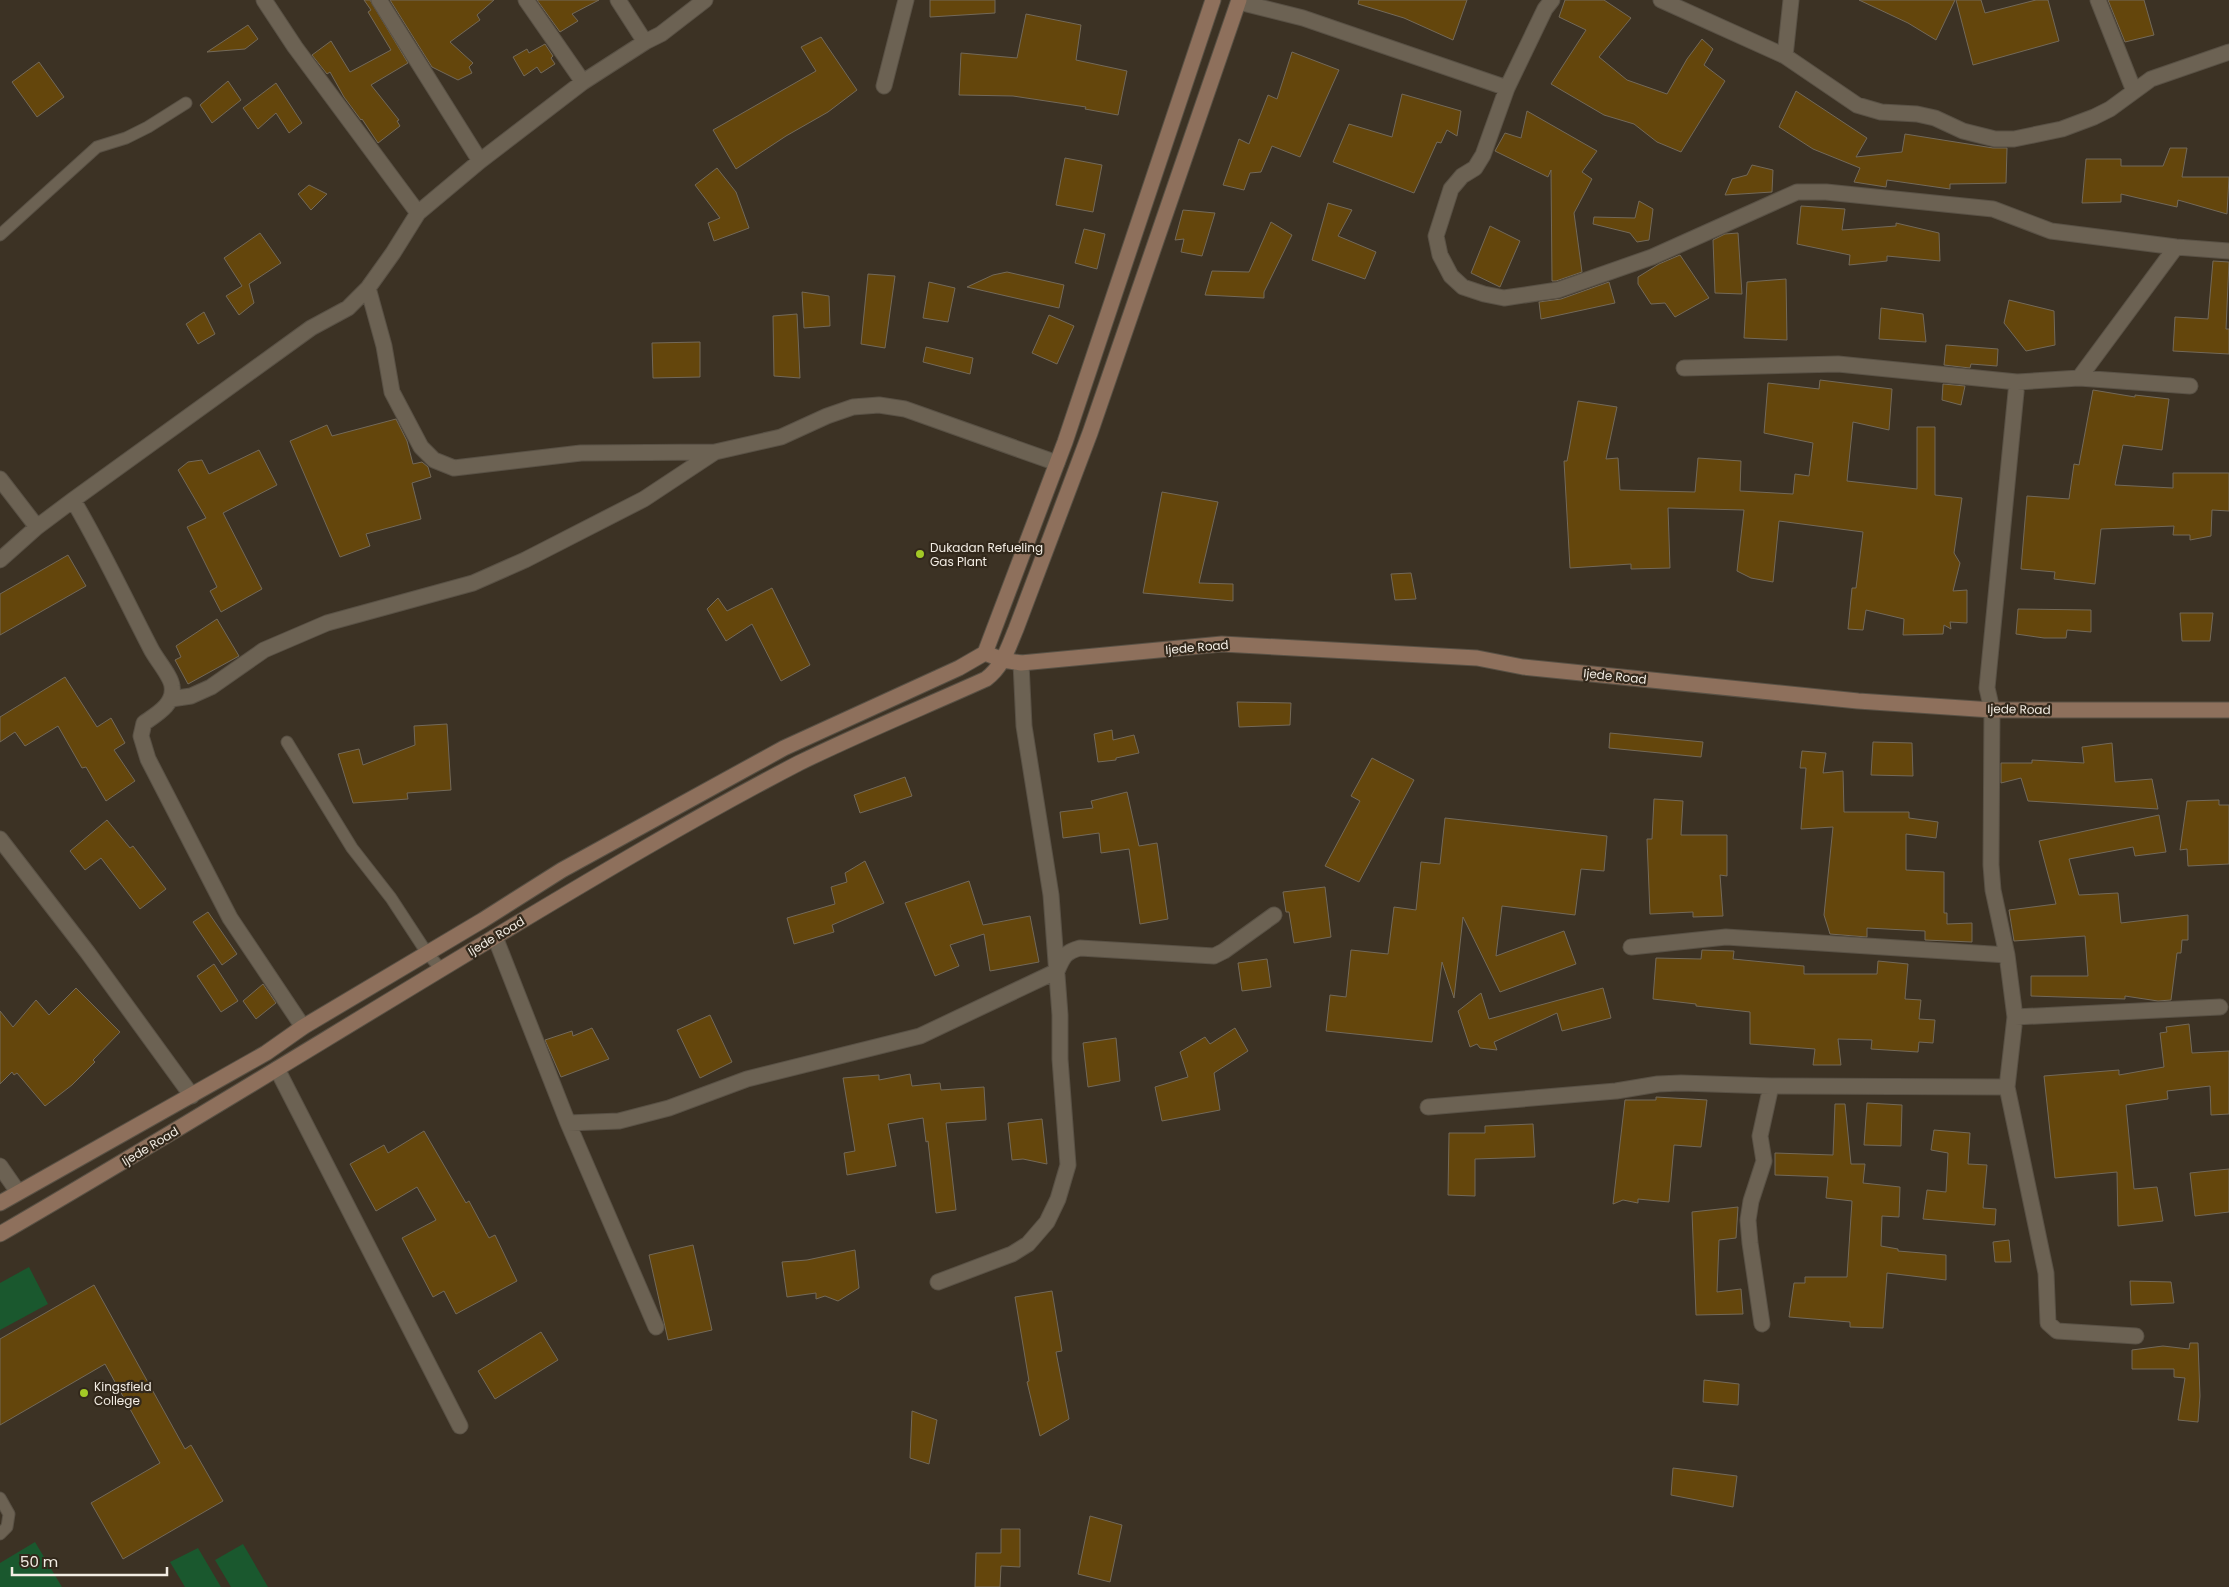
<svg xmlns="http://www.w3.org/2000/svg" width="2229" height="1587" font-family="Poppins,sans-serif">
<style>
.green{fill:#1a582e}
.building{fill:#64460c;stroke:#736959}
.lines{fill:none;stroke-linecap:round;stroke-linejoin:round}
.service-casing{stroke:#595145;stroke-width:13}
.minor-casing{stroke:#595145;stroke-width:17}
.secondary-casing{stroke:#595145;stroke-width:17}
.service{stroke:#6c6253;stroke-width:11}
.minor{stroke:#6c6253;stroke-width:15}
.secondary{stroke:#8e705c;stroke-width:15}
.poi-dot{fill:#a3c926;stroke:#32281b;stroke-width:2}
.labels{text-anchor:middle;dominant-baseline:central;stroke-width:4.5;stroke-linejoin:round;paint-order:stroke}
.poi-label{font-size:12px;fill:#f3ede4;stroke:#32281b;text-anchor:start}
.street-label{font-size:12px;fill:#f3ede4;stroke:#32281b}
</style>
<rect width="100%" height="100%" fill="#3c3224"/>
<path class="green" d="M29,1267l19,37 -48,26v-47z
M35,1542l27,45h-62v-24z
M243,1544l25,43h-37l-16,-27z
M198,1548l23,39h-36l-15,-25z"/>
<path class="building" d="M364,0h6l38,63 -37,22 28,35 -2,1 3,5 -22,17 -16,-24 -1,1 -17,-23 -14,-25 -3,2 -15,-19 19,-14 19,31 41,-22 -23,-38 3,-2z
M390,0h104l-17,15 3,5 -30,22 23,21 -4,4 3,6 -14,7 -26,-13z
M537,0h62l-27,14 6,7 -18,11z
M930,0h65v13l-65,4z
M1359,0h108l-14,40 -49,-22 -46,-14z
M1565,0h39l27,18 -32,39 28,23 40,14 20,-35 15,-20 11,10 -9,16 21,16 -44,71 -24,-10 -23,-18 -30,-9 -53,-31 35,-54 -27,-13z
M1859,0h96l-19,40 -28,-17z
M1956,0h25l4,13 51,-13h12l11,41 -86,24z
M2108,0h36l10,35 -29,7z
M1026,14l55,11 -5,35 51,11 -9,44 -33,-6 1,-2 -73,-11 -54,-1 2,-42 56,5z
M248,25l10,14 -13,10 -38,3z
M821,37l36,53 -29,22 -42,24 -50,33 -23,-39 103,-59 -15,-24z
M545,44l8,12 -2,2 4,6 -14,9 -4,-6 -13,9 -11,-19 14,-8 2,4z
M1292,52l47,18 -39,87 -28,-11 -11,26 -11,1 -6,17 -21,-5 16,-46 10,5 19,-49 9,4z
M39,62l25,35 -27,20 -25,-35z
M228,81l13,19 -29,23 -12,-18z
M276,83l26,40 -13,10 -13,-20 -18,16 -15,-21z
M1796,91l71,47 -11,19 46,-5 3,-18 88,14h14l-1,35 -56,1v5l-63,-9 -1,7 -32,-5 6,-14 -47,-19 -34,-22z
M1402,94l59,17 -4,25 -10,-6 -6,13 -4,-1 -23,51 -81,-31 16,-38 43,13z
M1527,111l70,40 -15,21 10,7 -18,34 8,59 -26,9h-4l-1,-111 -3,7 -53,-26 10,-18 16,5z
M2170,148h17l-5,29h47l-2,37 -49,-14 -1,7 -56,-13v8l-39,1 4,-44h35v7h42z
M1065,158l37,7 -9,47 -37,-7z
M1752,165l21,5 -1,22 -47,3 7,-16 15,-4z
M717,168l19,24 13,36 -35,13 -6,-18 12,-5 -25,-33z
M309,185l18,9 -16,16 -13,-16z
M1639,201l14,8 -4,31 -12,2 -7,-9 -37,-9 1,-7 41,1z
M1328,203l24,7 -14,26 38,16 -11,27 -53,-19z
M1801,206l44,3 -3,21 54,-4v-3l43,10 1,28 -53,-5v5l-38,4 1,-10 -53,-11z
M1183,210l32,3 -13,43 -21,-4 3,-13 -9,1z
M1271,222l21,13 -28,57v6l-59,-3 7,-24 37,1z
M1490,226l30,15 -20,46 -29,-14z
M1084,229l21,5 -8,35 -22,-6z
M260,233l21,30 -32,21 5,19 -15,12 -13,-19 16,-10 -18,-28z
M1738,233l4,61 -27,-1 -2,-53 12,-6z
M1680,255l29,43 -34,19 -10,-14 -14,1 -13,-20v-7l21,-13z
M2213,261l16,1 -3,67h3v25l-56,-3 2,-34 33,2z
M1007,272l57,13 -5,23 -92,-21 26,-12z
M868,274l27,2 -10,72 -24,-4z
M1786,279l1,61 -43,-2 3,-56z
M929,282l26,6 -7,34 -25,-4z
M1609,282l6,21 -74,16 -2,-17 22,-3z
M802,292l27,4 1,30 -26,2z
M2009,300l45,11 1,34 -29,6 -22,-28z
M1881,308l42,6 3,28 -47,-3z
M204,312l11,22 -17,10 -12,-20z
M797,314l3,64 -26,-2 -1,-60z
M1049,315l25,11 -17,38 -25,-11z
M700,342v35l-47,1 -1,-35z
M1946,345l52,4 -1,17 -26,-2 -1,4 -26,-3z
M926,347l47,11 -3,16 -47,-12z
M1820,380l72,9 -3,41 -36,-8 -6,59 70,8v-62h18v68l27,3 -8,55 6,10 -7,28 14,-1v33l-17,-1 1,7 -7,-4 -1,9 -40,1 1,-16 -38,-9 -3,20 -15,-1 4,-41h4l7,-56 -84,-11 -6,61 -22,-4 -14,-7 7,-61 -76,-2 2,60 -39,1v-5l-61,4 -6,-107h3l11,-60 39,6 -11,52 12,-1 2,32 75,2 3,-34 43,3 -1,30 53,3 2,-20 14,2 4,-33 -49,-10 4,-50 51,6z
M1943,384l22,2 -4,19 -19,-5z
M2093,390l42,7v-2l34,4 -7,51 -39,-5 -8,40 58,3v-15h56v38l-17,-1 -1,26 -21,4v-5h-17l1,-9 -73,3 -6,55 -41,-5 1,-7 -34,-3 6,-73 42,3 5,-35 5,1z
M396,419l11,22 6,23 9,-2 6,5 3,10 -19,6 9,36 -55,15 4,12 -30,11 -50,-116 37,-16 5,11z
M259,450l18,35 -54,28 39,76 -41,23 -11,-21 7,-4 -30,-60 19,-9 -28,-48 10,-8 14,-2 7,14z
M1162,492l56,10 -19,81 34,1v17l-90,-8z
M68,555l18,31 -86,49v-41z
M1411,573l5,26 -21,1 -4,-26z
M772,588l38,77 -29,16 -29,-57 -26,17 -19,-32 11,-11 9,13z
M2018,609l73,1v22l-24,-2 -1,8h-22l-28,-4z
M2180,613h33l-3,28h-28z
M217,619l22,37 -51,28 -13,-24 6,-3 -5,-11z
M65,677l32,50 14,-9 14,25 -11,7 21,31 -29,20 -20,-34 -4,1 -24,-42 -33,20 -10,-14 -15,10v-25z
M1237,702l54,1 -1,22 -51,2z
M447,724l4,66 -44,3 1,6 -55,4 -15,-49 21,-5 4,16 52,-20 -1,-19z
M1112,730l1,10 21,-5 5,18 -23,5v2l-18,2 -4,-28z
M1610,733l93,9 -2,15 -92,-9z
M1873,742l39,1 1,33 -42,-1z
M2112,743l3,39 37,-3 6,30 -130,-8 -7,-23 -20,5v-20h31v-3l52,3 -2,-16z
M1802,751l24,2 -3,20 20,-2 1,41h65v6l29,4 -2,16 -30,-4v36l38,2v41h3v11l25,-1v19l-47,-2v-9l-58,-3v9l-37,-3 -6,-19 9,-88 -32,2 5,-61h-6z
M1372,758l42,22 -55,102 -34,-16 35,-65 -9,-5z
M905,777l7,19 -52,17 -6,-18z
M1127,792l12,54 18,-3 11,76 -28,5 -11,-75 -28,4 -2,-20 -36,5 -3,-26 33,-4 -2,-7z
M1654,799l29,2 -2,34h46v41l-7,-1 3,41 -30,1v-5l-43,2 -3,-75h5z
M2219,800v5h10v59l-41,2 -1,-17 -7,1 7,-49z
M2159,815l7,37 -31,4 -2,-9 -64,12 10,36 39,-2 3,30 67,-8v25h-6l-1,13h-4l-6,47 -13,1 -33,-5v3l-94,-3v-20h57l-3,-40 -71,5 -5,-31 47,-6 -17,-63z
M1445,818l162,18 -3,35 -23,-2 -6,46 -73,-9 -6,50 68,-25 12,33 -76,28 -37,-75 -9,81 -12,-36 -10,80 -106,-11 4,-36 16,2 5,-47 37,4 6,-47 22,3 5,-48 19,2z
M107,820l23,28 3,-2 33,43 -26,20 -39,-51 -16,12 -15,-19z
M865,861l19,42 -52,22 2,7 -40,12 -7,-26 48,-14 -4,-17 16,-5 -2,-9z
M969,881l14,44 47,-9 9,46 -49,9 -6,-37 -34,11 9,21 -24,10 -30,-73z
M1325,887l6,50 -37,6 -5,-31h-3l-3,-20z
M208,912l29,42 -15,11 -29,-43z
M1702,950l32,1 -1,8 71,7v8h73l1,-13 30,3 -3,35 16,1 -2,19 16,1 -2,23 -14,-1 -1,10 -47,-3 1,-9 -34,-1 3,26h-28l2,-16 -65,-5v-32l-54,-6v-2l-43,-5 3,-41 45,1z
M1267,959l4,28 -29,4 -4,-28z
M214,964l24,37 -17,11 -24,-36z
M263,984l13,19 -20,16 -13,-18z
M76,988l44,44 -27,28 2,2 -23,23 -27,21 -28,-33 -3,2 -2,-3 -12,12v-73l13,16 23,-27 13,15z
M1603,988l8,30 -49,13 -5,-18 -63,29 3,8 -17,-2 -3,-4 -7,3 -12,-36 23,-18 8,26z
M710,1015l22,47 -32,16 -23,-48z
M2189,1024l3,29 37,-2v63l-18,1 -1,-29 -43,5 1,8 -42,6 8,84 23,-2 6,34 -45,5 -1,-54 -62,6 -11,-102 75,-6v5l45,-8 -4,-34 7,-1 -1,-5z
M592,1028l17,31 -48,18 -16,-37 27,-9 1,5z
M1235,1028l13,23 -34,22 6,37 -58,11 -7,-34 33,-10 -8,-25 25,-15 5,7z
M1116,1038l4,43 -32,6 -5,-44z
M910,1074l2,12 28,-3 1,7 43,-3 2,33 -40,3 10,87 -20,3 -8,-72 -2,1 -3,-24 -35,6 8,42 -49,9 -3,-22 11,-2 -12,-73 36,-3v5z
M1656,1097l51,3 -6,47 -27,-2 -5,57 -31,-3v4l-15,-3 -10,4 12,-104h31z
M1867,1103l35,2 -1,41 -37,-1z
M1835,1104h10l6,60h14l-2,19 37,4 -1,30 -17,-1 -1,30 17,3v2l48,4v25l-59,-7 -4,55 -33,-1v-5l-61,-5 5,-34h11v-6h42l5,-76 -26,-3 2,-21 -53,-2v-22l58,2z
M1042,1119l5,45 -24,-5 -11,1 -4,-37z
M1533,1124l2,33 -60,2v37l-27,-1 1,-62h36v-7z
M1934,1130l36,3 -2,31 19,1 -4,43 13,1 -1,16 -72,-6 4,-29 19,2 2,-39 -17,-3z
M424,1131l42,72 3,-2 20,37 6,-3 22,46 -61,33 -12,-23 -11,6 -31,-59 34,-18 -19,-33 -41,24 -26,-47 34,-19 4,8z
M2229,1169v43l-34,4 -5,-43z
M1738,1207l-2,31 -17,2 -2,52 24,-3 2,25 -47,1 -4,-103z
M2009,1240l2,22h-16l-2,-20z
M693,1245l19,85 -44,10 -19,-85z
M855,1250l4,38 -21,13 -13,-5 -9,3v-6l-29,4 -5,-35 25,-2z
M2130,1281l41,1 3,21 -43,2z
M94,1285l91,164 6,-4 32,56 -100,58 -32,-56 69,-40 -55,-99 -105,61v-86z
M1052,1291l10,60 -6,1 13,67 -29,17 -13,-54 2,-1 -14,-84z
M541,1332l17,28 -63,39 -17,-28z
M2190,1343h8l2,53 -2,26 -20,-2 7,-42 -11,-1v-8h-42v-19l31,-4 26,3z
M1704,1380l35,4 -1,21 -35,-3z
M912,1411l25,9 -8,44 -19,-6z
M1673,1468l64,8 -4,31 -62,-12z
M1090,1516l32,9 -12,57 -32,-8z
M1001,1529h19v38l-19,-1 -1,21h-25l1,-34h25z"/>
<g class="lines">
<defs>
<path id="service" d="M0,235l97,-88 29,-9 22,-11 38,-24
M287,742l65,106 39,50 36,55 14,16
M0,1498l9,16 -2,13 -7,7"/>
<path id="minor" d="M264,0l31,47 123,166
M379,0l101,161
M526,0l57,82
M618,0l27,42
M1552,0l-7,9 -38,79 -24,67 -8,13 -13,8 -11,13 -15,47 4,19 11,21 12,11 21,7 20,4 54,-8 94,-33 145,-65h29l167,17 58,22 125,16 53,4
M1661,0l124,56 72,49 24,7 36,2 18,4 28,13 32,8h19l48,-10 32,-12 16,-8 41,-30 78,-27
M2098,0l36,91
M1239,2l64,16 204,70
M1785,56l6,-56
M884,86l22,-86
M368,288l16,58 8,46 29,55 13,13 20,8 127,-15 134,-1 66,-15 46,-21 26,-9 26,-2 26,4 152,54
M1684,368l154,-4 179,18 62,-4 111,8
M2079,378l97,-131
M2017,382l-30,306 5,22 -1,155 2,25 14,65 8,62 -8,70 39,186 2,50 9,8 79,5
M0,479l37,48
M73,500c29,49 52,99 78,149 5,10 20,27 21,37 3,18 -15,28 -28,37l-3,13 7,23 82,159 73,109
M0,560l37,-33 36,-27 238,-172 37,-20 20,-20 25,-35 25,-40 62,-52 103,-79 62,-40 16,-8 44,-34
M171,699l20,-3 20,-9 53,-37 63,-27 146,-40 52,-23 119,-61 71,-47
M0,839l88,114 104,143
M495,937l73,186 88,204
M1631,947l95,-10 281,18
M2015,1017l205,-10
M277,1069l183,357
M1428,1107l188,-16 42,-7 23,-1 90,3 236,1
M568,1123l51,-2 50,-13 78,-29 173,-43 137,-65c6,-14 8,-19 23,-23l134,8 10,-5 50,-36
M0,1166l18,26
M938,1282l74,-28 16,-10 19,-22 11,-23 10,-34 -8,-106v-44l-9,-120 -27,-169 -3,-63
M1762,1324l-12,-81 -2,-23 3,-19 13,-40 -4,-25 11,-50"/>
<path id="secondary" d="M985,653l18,7 18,3 201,-19 255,14 46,9 335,34 134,9h237
M985,653l80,-211 148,-442
M0,1203l266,-150 37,-26 180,-107 79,-50 222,-122 175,-80 26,-15
M0,1234c166,-96 328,-197 493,-296 100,-60 202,-121 306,-175 61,-30 125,-56 187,-84 17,-13 22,-31 30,-50l74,-196 149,-433"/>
</defs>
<use href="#service" class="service-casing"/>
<use href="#minor" class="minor-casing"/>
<use href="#secondary" class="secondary-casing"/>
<use href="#service" class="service"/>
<use href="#minor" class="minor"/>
<use href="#secondary" class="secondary"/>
</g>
<g class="poi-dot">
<circle cx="920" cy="554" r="5"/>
<circle cx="84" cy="1393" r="5"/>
</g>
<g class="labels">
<g class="poi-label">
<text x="930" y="547">Dukadan Refueling<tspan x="930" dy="14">Gas Plant</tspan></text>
<text x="94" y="1386">Kingsfield<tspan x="94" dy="14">College</tspan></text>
</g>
<g class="street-label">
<text transform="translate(1197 647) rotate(-5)">Ijede Road</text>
<text transform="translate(1615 676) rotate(6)">Ijede Road</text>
<text transform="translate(2019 709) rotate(1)">Ijede Road</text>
<text transform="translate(496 936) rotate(-31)">Ijede Road</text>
<text transform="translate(150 1146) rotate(-31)">Ijede Road</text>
</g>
</g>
<path d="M12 1567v8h155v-8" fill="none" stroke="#f3ede4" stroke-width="2.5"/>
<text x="20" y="1567" font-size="15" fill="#f3ede4" stroke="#32281b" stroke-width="4" paint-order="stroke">50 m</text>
</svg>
